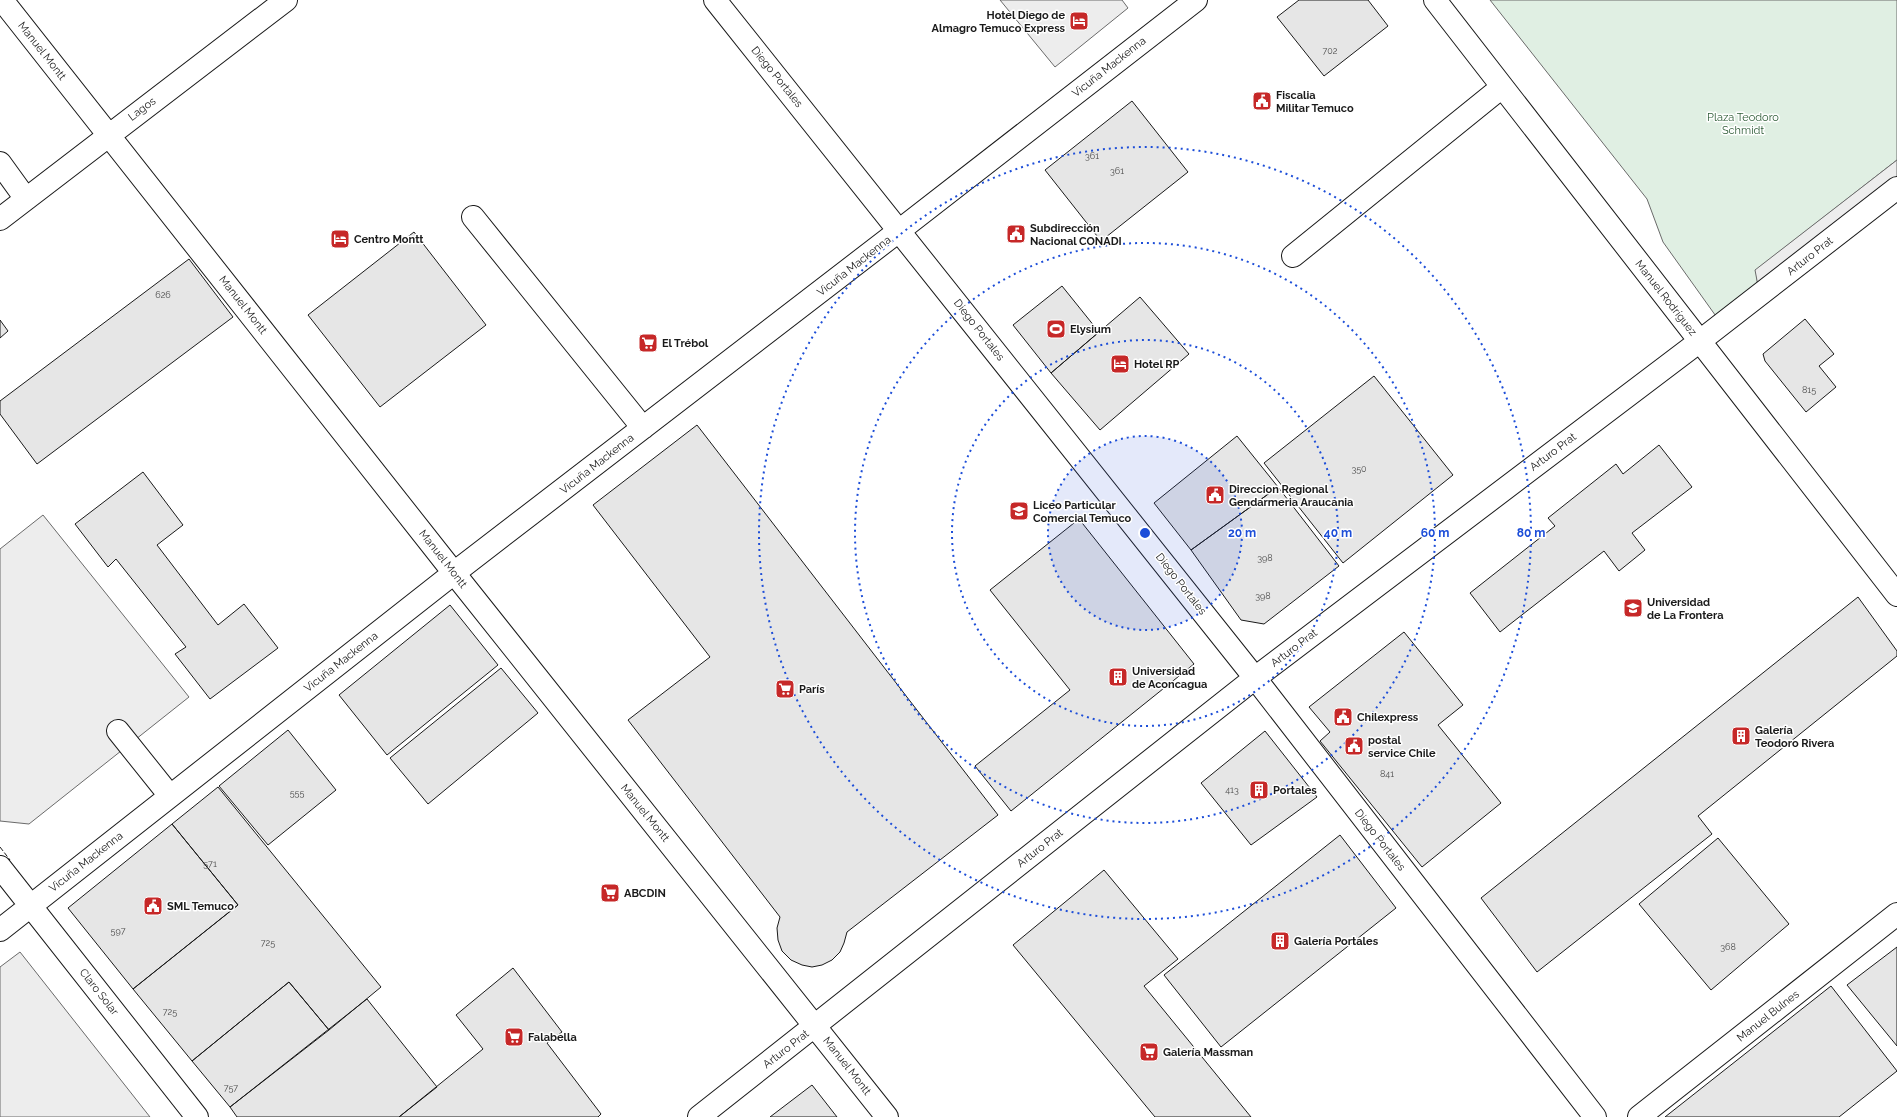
<svg xmlns="http://www.w3.org/2000/svg" width="1897" height="1117" font-family="Raleway,sans-serif">
<style>
.green{fill:#e0efe3;stroke:#6a6a6a}
.parking{fill:#ededed;stroke:#6a6a6a}
.building{fill:#e6e6e6;stroke:#1a1a1a}
.lines{fill:none;stroke-linecap:round;stroke-linejoin:round}
.minor-casing{stroke:#1a1a1a;stroke-width:24}
.minor{stroke:#fff;stroke-width:22}
.fence{stroke:#1a1a1a;stroke-width:1;stroke-dasharray:5 2;stroke-linecap:butt}
.ring{fill:none;stroke:#1d4ed8;stroke-width:2;stroke-dasharray:2 4}
.labels{text-anchor:middle;dominant-baseline:central;stroke-width:3;stroke-linejoin:round;paint-order:stroke}
.number-label{font-size:9px;fill:#4d4d4d}
.poi-label{font-size:11px;font-weight:bold;fill:#1a1a1a;stroke:#fff;text-anchor:start}
.street-label{font-size:11px;fill:#1a1a1a;stroke:#fff}
.park-label{font-size:11px;fill:#2b5a34;stroke:#fff}
.centre{fill:#1d4ed8;stroke:#fff;stroke-width:2}
.ring-label{font-size:12px;text-anchor:middle;font-weight:bold;fill:#1d4ed8;stroke:#fff;stroke-width:3;stroke-linejoin:round;paint-order:stroke}
</style>
<rect width="100%" height="100%" fill="#fff"/>
<path class="green" d="M1490,0h407v160l-141,110 2,16 -40,33 -55,-77 -16,-43z"/>
<path class="parking" d="M1000,0h122l6,8 -73,59z
M1897,160v21l-139,105 -3,-16z
M43,515l146,182 -160,127 -29,-3v-272z
M20,952l130,165h-150v-150z"/>
<path class="building" d="M1299,0h69l20,26 -64,50 -47,-59z
M1132,101l56,71 -87,69 -56,-71z
M414,232l72,93 -106,82 -72,-92z
M189,259l44,58 -196,147 -37,-50v-13z
M1062,286l37,46 -48,41 -38,-48z
M1140,297l49,57 -89,76 -49,-57z
M1805,319l29,35 -15,12 17,21 -30,25 -41,-51 -2,-7z
M0,320l8,11 -8,7z
M1374,376l79,99 -110,88 -79,-100z
M697,425l301,390 -151,117 -3,11 -4,9 -8,8 -10,5 -10,2 -10,-2 -11,-5 -9,-9 -4,-11 -1,-12 3,-11 -152,-197 82,-63 -117,-152z
M1237,436l41,51 -87,63 -37,-47z
M1659,445l33,42 -60,46 13,17 -26,21 -15,-20 -104,81 -30,-39 85,-67 -7,-8 68,-54 7,10z
M143,472l40,53 -26,20 61,80 26,-21 34,44 -68,51 -35,-45 11,-7 -70,-88 -8,8 -33,-43z
M1278,487l61,79 -75,58 -23,-4 -50,-70z
M1079,519l115,145 -183,147 -36,-45 95,-76 -80,-100z
M1858,597l39,54v5l-199,160 14,18 -175,138 -56,-74z
M450,605l48,60 -111,90 -48,-60z
M1404,632l59,73 -25,20 63,78 -79,64 -102,-126 10,-9 -21,-25z
M501,668l37,45 -110,91 -38,-46z
M288,730l48,60 -68,55 -49,-59z
M1265,731l52,66 -66,48 -50,-62z
M218,787l163,200 -52,43 -40,-48 -97,79 -59,-72 105,-84 -66,-81z
M172,824l66,81 -105,84 -65,-81z
M1340,835l56,73 -175,139 -57,-72z
M1718,838l71,86 -78,66 -72,-86z
M1104,870l74,89 -34,27 107,131h-96l-142,-172z
M1897,947v99l-50,-61z
M513,968l49,64 -15,11 54,71 -3,3h-199l84,-68 -27,-34z
M289,982l40,48 -99,77 -38,-46z
M1831,986l66,85 -58,46h-174z
M367,999l70,88 -38,30h-162l-7,-10z
M812,1085l25,32h-67z"/>
<g class="lines">
<defs>
<path id="minor" d="M2,0l452,573 433,544
M715,0l540,678 340,439
M1435,0l462,595
M0,163l26,36
M473,217l170,211
M0,219l286,-219
M1293,256l209,-169
M118,731l52,65
M0,867l197,250
M0,930l454,-357 446,-343 296,-230
M699,1117l556,-439 445,-337 197,-153
M1639,1117l258,-203"/>
</defs>
<use href="#minor" class="minor-casing"/>
<use href="#minor" class="minor"/>
<path class="fence" d="M0,847l10,13"/>
</g>
<circle cx="1145" cy="533" r="97" fill="#1d4ed8" fill-opacity=".12"/>
<g class="ring">
<circle cx="1145" cy="533" r="97"/>
<circle cx="1145" cy="533" r="193"/>
<circle cx="1145" cy="533" r="290"/>
<circle cx="1145" cy="533" r="386"/>
</g>
<defs>
<symbol id="hotel-square" viewBox="-11 -11 22 22"><rect x="-9" y="-9" width="18" height="18" rx="4" fill="#c62828" stroke="#fff"/><path d="M-6-4.5h1.5V1H6V5H4.5V3h-9V5H-6ZM-4 0a1.8 1.8 0 1 1 3.6 0ZM.5 0V-2.5h3Q6-2.5 6 0Z" fill="#fff"/></symbol>
<symbol id="civic-square" viewBox="-11 -11 22 22"><rect x="-9" y="-9" width="18" height="18" rx="4" fill="#c62828" stroke="#fff"/><path d="M-.6-6.5H3V-4.5H.6V-3L4-1V1h2V6H-6V1h2V-1L-.6-3ZM-1.2 2.5V6h2.4V2.5Z" fill="#fff"/></symbol>
<symbol id="stadium-square" viewBox="-11 -11 22 22"><rect x="-9" y="-9" width="18" height="18" rx="4" fill="#c62828" stroke="#fff"/><path d="M0-5a6.5 5 0 1 0 0 10a6.5 5 0 1 0 0-10ZM-3.5-1.8h7v3.6h-7Z" fill="#fff"/></symbol>
<symbol id="supermarket-square" viewBox="-11 -11 22 22"><rect x="-9" y="-9" width="18" height="18" rx="4" fill="#c62828" stroke="#fff"/><path d="M-6-5.5h2.5l.6 2H6L4.5 2H-2.5L-4.4-4H-6ZM-1.5 3.2a1.3 1.3 0 1 0 .1 0ZM3 3.2a1.3 1.3 0 1 0 .1 0Z" fill="#fff"/></symbol>
<symbol id="school-square" viewBox="-11 -11 22 22"><rect x="-9" y="-9" width="18" height="18" rx="4" fill="#c62828" stroke="#fff"/><path d="M0-5L7-2L0 1L-7-2ZM-4 1L0 2.5L4 1V4Q0 6-4 4Z" fill="#fff"/></symbol>
<symbol id="university-square" viewBox="-11 -11 22 22"><rect x="-9" y="-9" width="18" height="18" rx="4" fill="#c62828" stroke="#fff"/><path d="M0-5L7-2L0 1L-7-2ZM-4 1L0 2.5L4 1V4Q0 6-4 4Z" fill="#fff"/></symbol>
<symbol id="building-square" viewBox="-11 -11 22 22"><rect x="-9" y="-9" width="18" height="18" rx="4" fill="#c62828" stroke="#fff"/><path d="M-4-6H4V6H1V3H-1V6H-4ZM-2.5-4.3h1.7v1.8h-1.7ZM.8-4.3h1.7v1.8H.8ZM-2.5-1h1.7V.8h-1.7ZM.8-1h1.7V.8H.8Z" fill="#fff"/></symbol>
</defs>
<g fill-rule="evenodd">
<use href="#hotel-square" x="1068" y="10" width="22" height="22"/>
<use href="#civic-square" x="1251" y="90" width="22" height="22"/>
<use href="#civic-square" x="1005" y="223" width="22" height="22"/>
<use href="#hotel-square" x="329" y="228" width="22" height="22"/>
<use href="#stadium-square" x="1045" y="318" width="22" height="22"/>
<use href="#supermarket-square" x="637" y="332" width="22" height="22"/>
<use href="#hotel-square" x="1109" y="353" width="22" height="22"/>
<use href="#civic-square" x="1204" y="484" width="22" height="22"/>
<use href="#school-square" x="1008" y="500" width="22" height="22"/>
<use href="#university-square" x="1622" y="597" width="22" height="22"/>
<use href="#building-square" x="1107" y="666" width="22" height="22"/>
<use href="#supermarket-square" x="774" y="678" width="22" height="22"/>
<use href="#civic-square" x="1332" y="706" width="22" height="22"/>
<use href="#building-square" x="1730" y="725" width="22" height="22"/>
<use href="#civic-square" x="1343" y="735" width="22" height="22"/>
<use href="#building-square" x="1248" y="779" width="22" height="22"/>
<use href="#supermarket-square" x="599" y="882" width="22" height="22"/>
<use href="#civic-square" x="142" y="895" width="22" height="22"/>
<use href="#building-square" x="1269" y="930" width="22" height="22"/>
<use href="#supermarket-square" x="503" y="1026" width="22" height="22"/>
<use href="#supermarket-square" x="1138" y="1041" width="22" height="22"/>
</g>
<g class="labels">
<g class="number-label">
<text x="1330" y="51">702</text>
<text x="1092" y="156">361</text>
<text x="1117" y="171">361</text>
<text x="163" y="295">626</text>
<text x="1809" y="390">815</text>
<text x="1359" y="469">350</text>
<text x="1265" y="558">398</text>
<text x="1263" y="596">398</text>
<text x="1387" y="774">841</text>
<text x="1232" y="790">413</text>
<text x="297" y="793">555</text>
<text x="210" y="864">571</text>
<text x="118" y="931">597</text>
<text x="268" y="943">725</text>
<text x="1728" y="947">368</text>
<text x="170" y="1012">725</text>
<text x="231" y="1088">757</text>
</g>
<g class="poi-label">
<text x="1065" y="15" text-anchor="end">Hotel Diego de<tspan x="1065" dy="13">Almagro Temuco Express</tspan></text>
<text x="1276" y="95">Fiscalia<tspan x="1276" dy="13">Militar Temuco</tspan></text>
<text x="1030" y="228">Subdirección<tspan x="1030" dy="13">Nacional CONADI</tspan></text>
<text x="354" y="239">Centro Montt</text>
<text x="1070" y="329">Elysium</text>
<text x="662" y="343">El Trébol</text>
<text x="1134" y="364">Hotel RP</text>
<text x="1229" y="489">Direccion Regional<tspan x="1229" dy="13">Gendarmeria Araucania</tspan></text>
<text x="1033" y="505">Liceo Particular<tspan x="1033" dy="13">Comercial Temuco</tspan></text>
<text x="1647" y="602">Universidad<tspan x="1647" dy="13">de La Frontera</tspan></text>
<text x="1132" y="671">Universidad<tspan x="1132" dy="13">de Aconcagua</tspan></text>
<text x="799" y="689">París</text>
<text x="1357" y="717">Chilexpress</text>
<text x="1755" y="730">Galería<tspan x="1755" dy="13">Teodoro Rivera</tspan></text>
<text x="1368" y="740">postal<tspan x="1368" dy="13">service Chile</tspan></text>
<text x="1273" y="790">Portales</text>
<text x="624" y="893">ABCDIN</text>
<text x="167" y="906">SML Temuco</text>
<text x="1294" y="941">Galería Portales</text>
<text x="528" y="1037">Falabella</text>
<text x="1163" y="1052">Galería Massman</text>
</g>
<g class="street-label">
<text transform="translate(42 51) rotate(52)">Manuel Montt</text>
<text transform="translate(1109 67) rotate(-38)">Vicuña Mackenna</text>
<text transform="translate(777 77) rotate(51)">Diego Portales</text>
<text transform="translate(142 109) rotate(-37)">Lagos</text>
<text transform="translate(1810 256) rotate(-38)">Arturo Prat</text>
<text transform="translate(854 266) rotate(-38)">Vicuña Mackenna</text>
<text transform="translate(1666 298) rotate(52)">Manuel Rodríguez</text>
<text transform="translate(243 305) rotate(52)">Manuel Montt</text>
<text transform="translate(979 330) rotate(52)">Diego Portales</text>
<text transform="translate(1553 452) rotate(-37)">Arturo Prat</text>
<text transform="translate(597 464) rotate(-38)">Vicuña Mackenna</text>
<text transform="translate(443 559) rotate(52)">Manuel Montt</text>
<text transform="translate(1181 584) rotate(52)">Diego Portales</text>
<text transform="translate(1294 648) rotate(-37)">Arturo Prat</text>
<text transform="translate(341 662) rotate(-38)">Vicuña Mackenna</text>
<text transform="translate(645 813) rotate(51)">Manuel Montt</text>
<text transform="translate(1380 840) rotate(52)">Diego Portales</text>
<text transform="translate(1040 848) rotate(-38)">Arturo Prat</text>
<text transform="translate(86 862) rotate(-38)">Vicuña Mackenna</text>
<text transform="translate(99 992) rotate(52)">Claro Solar</text>
<text transform="translate(1768 1016) rotate(-38)">Manuel Bulnes</text>
<text transform="translate(786 1049) rotate(-38)">Arturo Prat</text>
<text transform="translate(847 1066) rotate(52)">Manuel Montt</text>
</g>
<g class="park-label">
<text x="1743" y="117">Plaza Teodoro<tspan x="1743" dy="13">Schmidt</tspan></text>
</g>
</g>
<circle cx="1145" cy="533" r="6" class="centre"/>
<g class="ring-label">
<text x="1242" y="537">20 m</text>
<text x="1338" y="537">40 m</text>
<text x="1435" y="537">60 m</text>
<text x="1531" y="537">80 m</text>
</g>
</svg>
